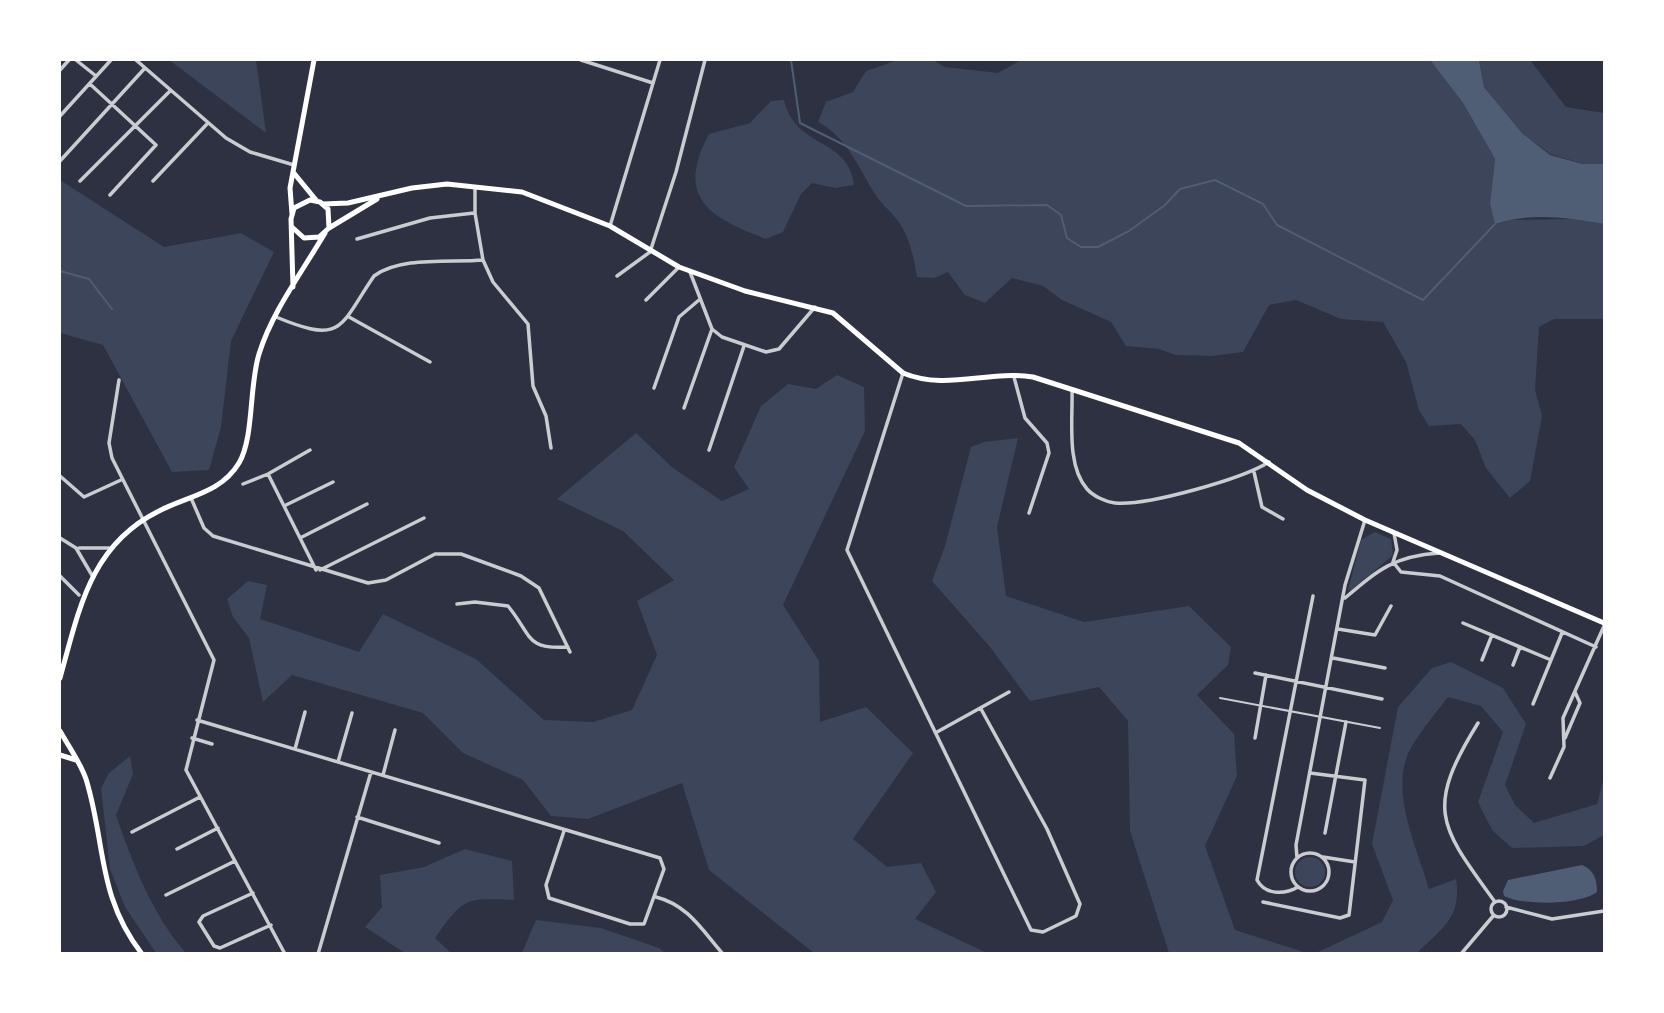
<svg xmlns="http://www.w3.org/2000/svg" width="1664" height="1013" font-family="Mulish,sans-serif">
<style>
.green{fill:#3c4559}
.water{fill:#4f5d75}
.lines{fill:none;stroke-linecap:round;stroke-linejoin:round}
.stream{stroke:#4f5d75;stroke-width:2}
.service{stroke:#caccd0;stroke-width:2}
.minor{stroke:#caccd0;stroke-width:3.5}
.secondary{stroke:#fff;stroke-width:5}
</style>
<rect width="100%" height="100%" fill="#2d3142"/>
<path class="green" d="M169,60h87l10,73z
M898,60h35l12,7 53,6 23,-13h409l33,43 32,56 -5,44 18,17 67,-1 29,5v95h-50l-15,8 -4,63 7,26 -12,65 -20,17 -24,-30 -11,-28 -14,-16 -32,2 -10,-16 -13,-48 -23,-40 -42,-3 -45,-19 -27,5 -26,47 -31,4 -37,-1 -16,-6 -33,-3 -15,-24 -49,-22 -19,-14 -31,-8 -27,25 -20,-8 -17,-23 -14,6 -17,-1c-3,-18 -7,-38 -17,-53 -7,-11 -18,-19 -25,-30 -17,-27 -28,-57 -57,-72l8,-20 27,-10 13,-21z
M1479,60h51l36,47 38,6v51h-20l-34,-10 -28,-21 -38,-46z
M784,100c11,49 65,37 70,85l-19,3 -23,-5 -11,11 -18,38 -17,7c-55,-21 -92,-40 -57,-105l41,-11 21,-22z
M60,180l104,67 77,-14 33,19 -43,89 -10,86 -12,43 -37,2 -69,-127 -43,-12z
M837,375l27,12 1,44 -82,174 36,56 1,61 46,-15 47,46 -60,86 34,28 34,-4 15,29 -21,27 72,34h-173l-105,-83 -27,-87 -94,36 -37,-3 -28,-36 -60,-27 -40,-40 -131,-38 -29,27 -14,-64 -16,-21 -6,-18 21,-18 19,4 -7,34 99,33 24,-38 93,45 68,61 49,2 39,-12 25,-55 -20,-54 37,-21 -51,-49 -66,-32 79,-66 37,35 49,33 27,-12 -15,-22 27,-61 27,-22 28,5z
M1018,438l-21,89 9,69 78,26 105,-16 42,41 -3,18 -31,30 37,39 3,42 -32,70 30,84 72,23h-138l-39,-122 -2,-110 -29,-34 -69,14 -40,-54 -58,-66 13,-35 26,-99 13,-5z
M1375,532l16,7 2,16 -42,36 -3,-1 13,-50z
M1451,662l52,26 23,36 -21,61 10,20 19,18 63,-19 7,-27v58l-20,11 -72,2 -20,-18 -14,-28 25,-70 -22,-26 -33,-9c-12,16 -26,32 -36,49 -25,42 5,100 17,143l27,-10c6,39 -14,49 -39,74h-101l66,-31 11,-22 -21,-56 26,-137 34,-39z
M130,756l3,18 -17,41c17,49 36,99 70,138h-30l-31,-46 -15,-38 -9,-81 8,-15z
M465,849l47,12 2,39c-49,-2 -50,-3 -79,38l16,15h-46l-40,-26 17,-20 -2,-32 44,-8z
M1295 872a15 15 0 1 1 30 0a15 15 0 1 1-30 0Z
M536,920l65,8 58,20 6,5h-143z"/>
<path class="water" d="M1430,60h49l5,27 38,46 28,22 33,9h21v60c-34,-6 -75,-12 -109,0l-5,-21 5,-44 -32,-56z
M1582,865c12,5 15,14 15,27 -17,13 -73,14 -93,4l-1,-5 5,-11z"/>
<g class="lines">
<path class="stream" d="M791,60l9,63 166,83 81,-1 14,10 6,23 14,9h17l31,-16 36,-26 15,-16 35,-9 48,24 14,21 146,75 72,-76
M60,271l29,8 23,30"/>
<path class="service" d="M1220,698l160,30"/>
<path class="minor" d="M76,60l20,16
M136,60l90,78 24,14 44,13
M581,60l72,23
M60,70l9,-10
M90,84l66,61 -46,50
M60,116l51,-56
M60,161l85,-93
M80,181l90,-90
M153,181l54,-57
M475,187v26l8,47 10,22 35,42 5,62 13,30 5,32
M610,226l50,-166
M357,239l73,-21 44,-5
M690,272l22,57 10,8 44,15 13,-3 36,-42
M617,276l33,-24 26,-80 29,-112
M646,300l33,-33
M276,317c68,28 63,10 98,-41 27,-20 77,-13 109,-16
M349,317l81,45
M903,373l-56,177 184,380 12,2 33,-16 4,-12 -33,-75 -66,-120
M1014,377l11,41 22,25 2,10 -20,60
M119,380l-10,63 3,15 102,202 -28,110 99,184
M654,388l25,-71 20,-17
M1072,390c1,29 -6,75 15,99 6,7 19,13 28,14 32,3 127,-24 154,-41
M684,408l28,-79
M709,450l35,-104
M1254,472l8,35 21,12
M268,474l48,96
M60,476l24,21 37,-17
M243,484l25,-10 42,-24
M191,498l13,30 9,8 155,47 18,-3 49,-26h26l60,22 18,12 31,64
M284,506l49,-24
M60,538l16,10 17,29
M300,538l67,-34
M79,548h30
M1393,562l8,10 39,4 156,71
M1393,562l4,-12 -3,-17
M320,570l104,-52
M60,576l19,19
M1345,598c33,-28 49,-42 94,-45
M457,604l18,-2 33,4c24,29 17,44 60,41
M1463,623l88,37
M1338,629l37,6 16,-29
M1333,658l52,10
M1482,660l10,-25
M1513,665l7,-18
M1255,673l127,26
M1533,704l29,-71
M197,720l463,138 4,11 -20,55h-14l-81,-26 -3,-13 18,-54
M1478,723c-54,87 -38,103 17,179
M937,732l72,-40
M192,738l20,6
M1255,738l11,-63
M1565,738l15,-35 -5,-11
M295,749l10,-37
M338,762l14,-49
M383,775l12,-45
M1550,778l14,-31 -1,-29 41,-92
M357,817l82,26
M132,832l68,-35
M1325,833l21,-111
M177,849l41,-21
M1291 872a19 19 0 1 1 38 0a19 19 0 1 1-38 0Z
M1323,857l32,5
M1297,858l-1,-13 49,-260 20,-65
M1298,887c-14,8 -33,8 -41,-7l56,-284
M253,893l-50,23 -4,6 15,24 6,2 51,-23
M166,895l69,-34
M656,897c32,8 46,33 67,57
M1491 909a8 8 0 1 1 16 0a8 8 0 1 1-16 0Z
M1263,902l77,16 9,-3 16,-135 -55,-7
M1506,907l46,12 52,-8
M318,954l53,-182
M1461,954l33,-39"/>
<path class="secondary" d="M293,172l23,28
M323,204l25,-1 64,-15 35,-4 75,8 88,34 69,41 66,24 88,22 70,60c43,18 85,-3 130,4l206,66 68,47 58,30 239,103
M292,214l-2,-26 24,-128
M329,228l48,-29
M293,287l-2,-68 3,-11 16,-8 10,2 8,7 1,19 -10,9 -15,1 -11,-10
M60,678c19,-68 30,-133 99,-167 29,-15 62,-18 80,-48 15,-25 10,-77 20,-109 13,-42 43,-82 66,-121
M60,731c9,16 20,31 26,48 20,65 11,117 56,175
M60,755l16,5"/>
</g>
<rect width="1664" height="1013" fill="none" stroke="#ffffff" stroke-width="122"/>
</svg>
